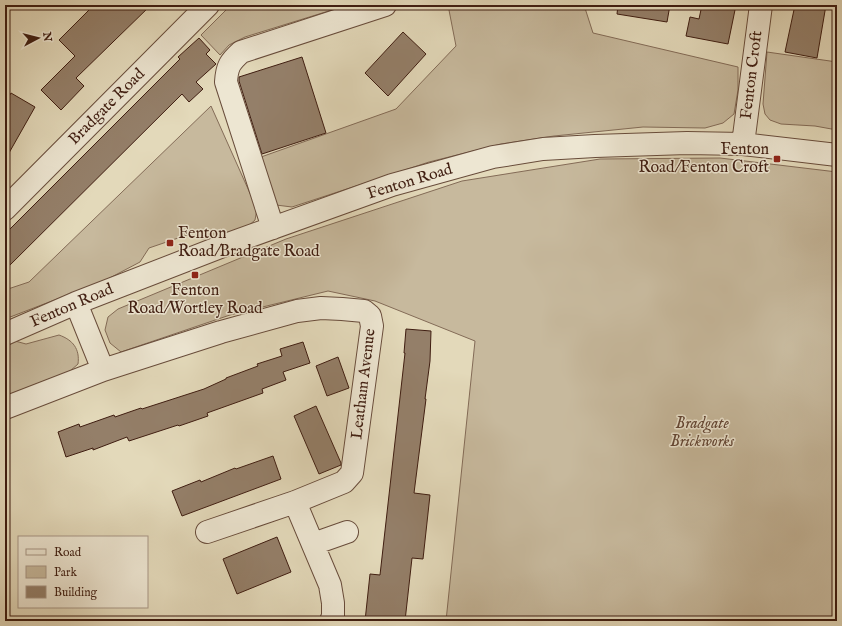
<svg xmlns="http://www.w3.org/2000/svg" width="842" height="626" font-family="'IM FELL English',serif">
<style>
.green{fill:#c7b99d;stroke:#836b57}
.building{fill:#947f69;stroke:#3f1d11}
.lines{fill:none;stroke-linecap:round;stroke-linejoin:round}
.minor-casing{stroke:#684c3b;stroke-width:24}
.minor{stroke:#ede6d2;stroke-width:22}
.poi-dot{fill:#8f2418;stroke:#ede6d2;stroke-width:1.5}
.labels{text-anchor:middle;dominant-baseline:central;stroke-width:3;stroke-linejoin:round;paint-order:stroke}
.street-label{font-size:16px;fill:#3f1d11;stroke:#ede6d2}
.poi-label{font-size:16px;fill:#3f1d11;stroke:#ede6d2;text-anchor:end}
.park-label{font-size:16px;font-style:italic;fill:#614434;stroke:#ede6d2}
</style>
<rect width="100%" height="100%" fill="#e3d9ba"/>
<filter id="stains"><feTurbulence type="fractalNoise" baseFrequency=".005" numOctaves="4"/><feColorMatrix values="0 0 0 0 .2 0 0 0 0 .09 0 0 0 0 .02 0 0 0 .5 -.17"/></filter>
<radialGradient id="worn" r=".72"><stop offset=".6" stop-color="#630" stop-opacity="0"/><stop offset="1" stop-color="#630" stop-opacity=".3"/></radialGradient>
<path class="green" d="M231,5h117l-103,32 -16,8 -9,10 -19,-20z
M448,5h136l9,28 145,34v23l-4,24 -11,9 -18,5 -62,-1 -89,9 -53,8 -72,18 -137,45 -16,-2 -15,-48 135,-48 60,-63z
M767,52l70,10v37l-3,13 3,1v17l-22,-4 -34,-2 -11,-4 -5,-6 -2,-10z
M211,106l46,103 -2,11 -9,8 -43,11 -16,-4 -38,13 -9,14 -36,19 -99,38v-29l24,-8z
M720,158l117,14v449h-391l29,-280 -100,-40 -47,-10 -98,24 -109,37 -11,-9 -5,-13 3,-13 10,-8 168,-70 176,-58 138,-22z
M59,335c14,5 21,14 19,29l-8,7 -65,25v-49l10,-6 11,3z"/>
<path class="building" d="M94,5h57l-75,73 8,8 -23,24 -20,-20 34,-34 -16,-16z
M618,5h52l-3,17 -50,-8z
M702,5h34l-8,39 -42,-8 4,-19 9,2z
M795,5h31l-9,53 -32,-6z
M403,32l23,22 -38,42 -23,-23z
M199,38l11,12 -4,4 10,10 -20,18 7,7 -14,13 -7,-8 -177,176v-36l175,-175 -2,-2z
M302,57l24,76 -64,21 -23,-73v-4z
M11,93l24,14 -30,53v-57z
M406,329l25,2 -1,30 -5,38h1l-12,94 16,2 -7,64 -11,-1 -7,63h-40l5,-47 10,1 25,-222h-1z
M303,342l7,21 -27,9 3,8 -24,9 1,4 -56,20 1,3 -29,10 -1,-1 -49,16 -2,-4 -34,13v-2l-27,9 -8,-25 21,-8 1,3 34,-12 1,2 26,-9 1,1 62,-20 22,-10v-1l32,-12 -1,-2 25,-8 -2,-7z
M338,357l11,31 -22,8 -11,-30z
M316,406l25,57v2l-22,9 -25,-58z
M273,456l8,23 -99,37 -10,-25 28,-11 1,2 34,-14 1,1z
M277,537l14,35 -54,22 -14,-35z"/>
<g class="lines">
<defs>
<path id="minor" d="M743,144l18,-139
M5,209l203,-204
M273,228l-47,-146c1,-16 4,-20 15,-30l144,-47
M76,303l27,67
M5,334l71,-31 152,-59 164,-59 101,-28 50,-8 52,-3 92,-3 56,1 94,11
M5,408l98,-38 118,-38 76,-21 24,-3 21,1 22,2 6,5 2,10 -20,147 -8,9 -49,20 -88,30
M295,502l35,83 3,18v13l-2,5
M313,544l34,-12"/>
</defs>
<use href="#minor" class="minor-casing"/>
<use href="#minor" class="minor"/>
</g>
<g class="poi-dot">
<rect x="773" y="155" width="8" height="8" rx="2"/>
<rect x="166" y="239" width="8" height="8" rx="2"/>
<rect x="191" y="271" width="8" height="8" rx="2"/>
</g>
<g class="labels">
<g class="street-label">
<text transform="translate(752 75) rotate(-83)">Fenton Croft</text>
<text transform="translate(107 107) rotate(-45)">Bradgate Road</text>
<text transform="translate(410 182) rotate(-17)">Fenton Road</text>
<text transform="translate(72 306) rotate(-23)">Fenton Road</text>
<text transform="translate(364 384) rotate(-83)">Leatham Avenue</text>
</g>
<g class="poi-label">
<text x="769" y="150">Fenton<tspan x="769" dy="18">Road/Fenton Croft</tspan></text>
<text x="178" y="234" text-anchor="start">Fenton<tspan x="178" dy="18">Road/Bradgate Road</tspan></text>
<text x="195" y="291" text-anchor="middle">Fenton<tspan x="195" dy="18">Road/Wortley Road</tspan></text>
</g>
<g class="park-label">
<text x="702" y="424">Bradgate<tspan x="702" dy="18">Brickworks</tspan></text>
</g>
</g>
<rect width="842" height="626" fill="none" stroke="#e3d9ba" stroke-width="20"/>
<rect x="6" y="6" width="830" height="614" fill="none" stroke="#3f1d11" stroke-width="2"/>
<rect x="10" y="10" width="822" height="606" fill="none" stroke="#3f1d11"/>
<rect x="18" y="536" width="130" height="72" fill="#ede6d2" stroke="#a79685"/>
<rect x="26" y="549" width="20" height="6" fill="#ede6d2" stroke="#a79685"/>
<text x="54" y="556" font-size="12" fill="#3f1d11">Road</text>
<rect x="26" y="566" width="20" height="12" fill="#c7b99d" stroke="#a79685"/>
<text x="54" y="576" font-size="12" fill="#3f1d11">Park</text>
<rect x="26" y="586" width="20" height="12" fill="#947f69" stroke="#a79685"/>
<text x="54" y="596" font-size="12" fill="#3f1d11">Building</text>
<g transform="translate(38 38) rotate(83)" stroke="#ede6d2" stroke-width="3" paint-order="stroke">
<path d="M0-3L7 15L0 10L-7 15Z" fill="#3f1d11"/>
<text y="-6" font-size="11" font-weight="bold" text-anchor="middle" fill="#3f1d11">N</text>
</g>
<rect width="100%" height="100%" filter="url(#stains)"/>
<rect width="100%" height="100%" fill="url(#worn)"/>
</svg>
